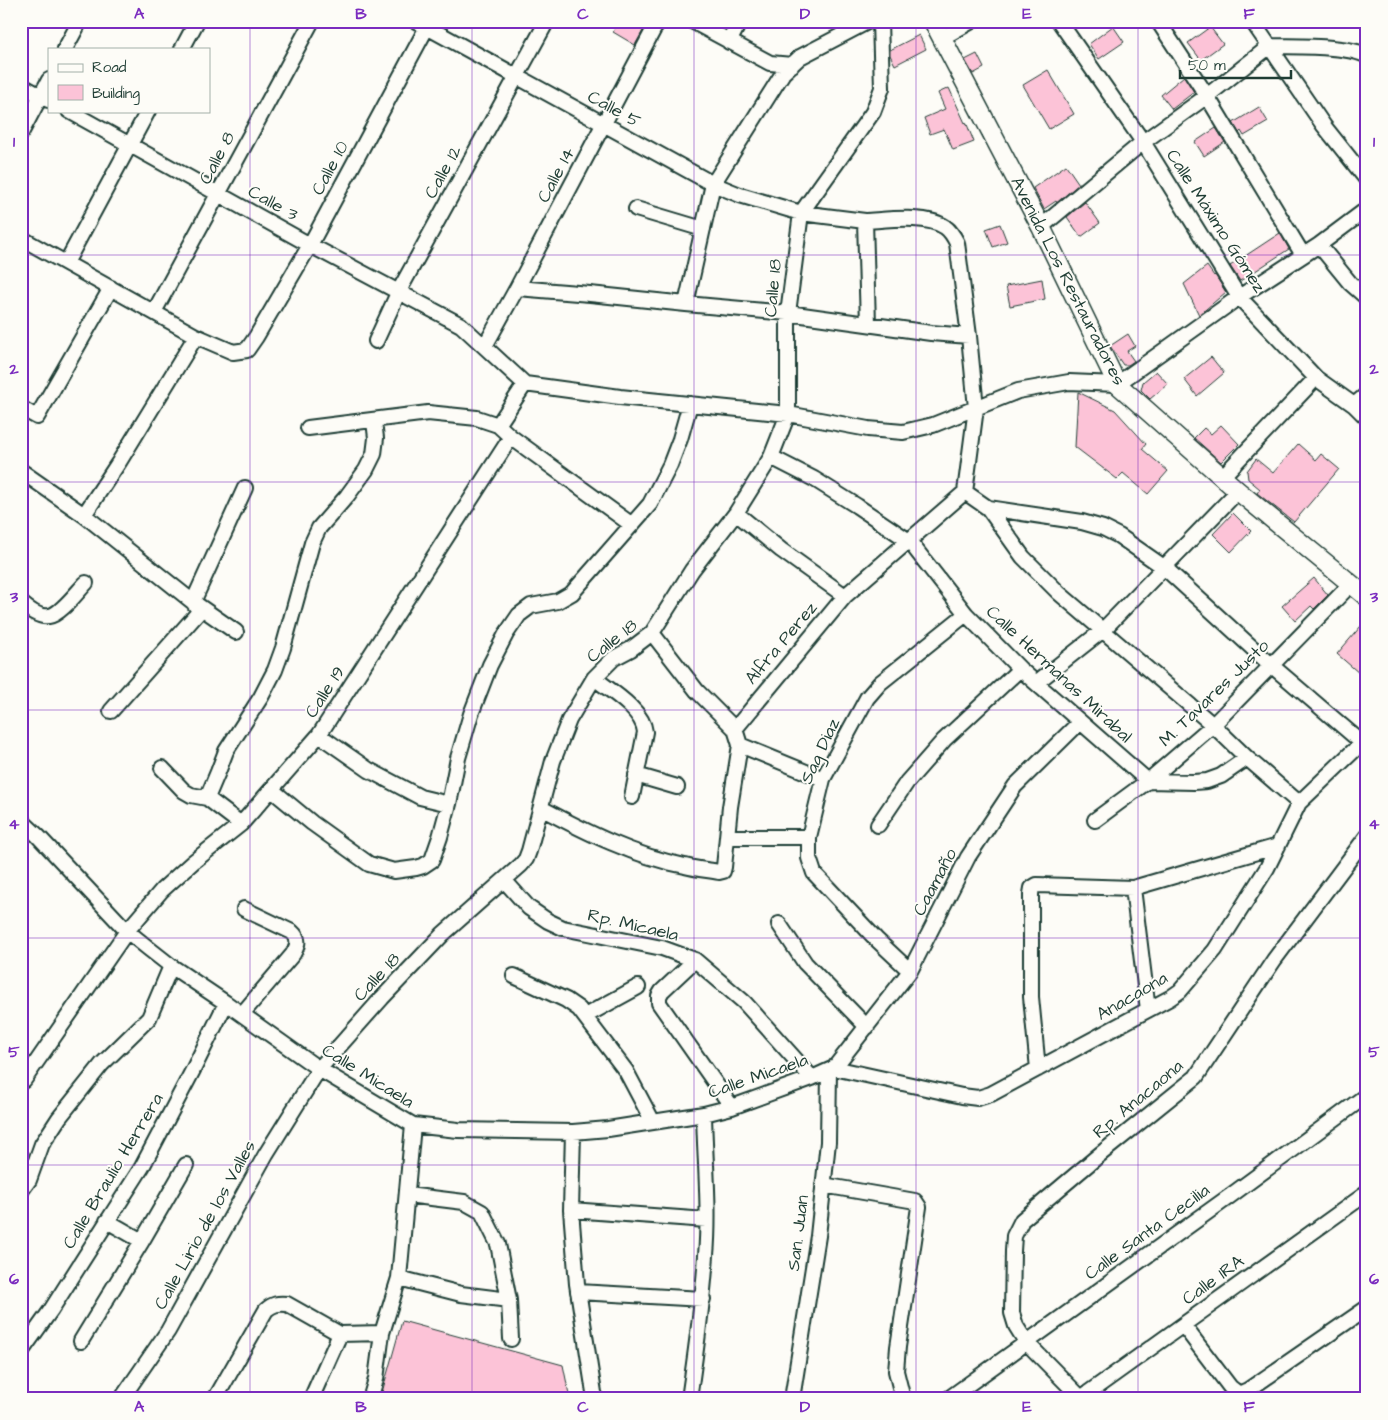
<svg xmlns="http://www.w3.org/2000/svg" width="1388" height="1420" font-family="'Architects Daughter',sans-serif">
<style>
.building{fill:#fcc3d7;stroke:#1f3d34}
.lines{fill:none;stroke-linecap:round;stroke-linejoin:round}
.minor-casing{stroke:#1f3d34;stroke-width:18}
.tertiary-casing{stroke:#1f3d34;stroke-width:21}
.minor{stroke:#fdfcf7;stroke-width:14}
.tertiary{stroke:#fdfcf7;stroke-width:18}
.grid{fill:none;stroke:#7b2cbf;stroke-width:1;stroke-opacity:0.55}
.labels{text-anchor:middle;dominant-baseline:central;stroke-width:4;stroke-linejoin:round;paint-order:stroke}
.street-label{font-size:18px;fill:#1f3d34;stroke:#fdfcf7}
.neatline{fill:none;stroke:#7b2cbf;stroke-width:2}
.grid-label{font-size:16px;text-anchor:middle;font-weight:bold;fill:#7b2cbf}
</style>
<rect width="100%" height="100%" fill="#fdfcf7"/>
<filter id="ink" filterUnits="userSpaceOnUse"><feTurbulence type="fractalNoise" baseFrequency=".02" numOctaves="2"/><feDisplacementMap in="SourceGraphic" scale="10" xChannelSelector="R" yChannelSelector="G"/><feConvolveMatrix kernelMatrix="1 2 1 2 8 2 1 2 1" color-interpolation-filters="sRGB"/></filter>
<g filter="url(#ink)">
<path class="building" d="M619,21h11l14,8 -9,16 -22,-13z
M1113,26l11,16 -25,17 -10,-15z
M1210,27l13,17 -22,16 -13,-17z
M919,35l7,14 -31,16 -5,-10v-5z
M977,54l7,14 -11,6 -8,-14z
M1048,70l26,44 -25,15 -26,-44z
M1184,76l10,16 -22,17 -11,-14z
M949,88l16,35 1,-1 8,20 -21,8 -9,-21 -14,5 -6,-16 21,-9 -7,-16z
M1259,107l9,15 -24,14 -3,-5 -2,2 -6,-10z
M1216,128l9,14 -21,14 -9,-14z
M1066,165l13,19 -22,19 -1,-2 -12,8 -11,-21z
M1085,202l15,21 -19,14 -14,-20z
M1000,224l7,18 -14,5 -7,-18z
M1280,233l9,16 -49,32 -10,-15z
M1207,266l7,10 1,-1 11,17 -27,23 -15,-31z
M1042,279l3,20 -35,7 -4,-20z
M1128,334l7,12 -8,5 7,10 -6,4h-5l-13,-19z
M1211,357l13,16 -27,23 -13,-17z
M1156,371l12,13 -18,15 -9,-9 2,-8z
M1078,392l37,18 31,34 -4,5 26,22 -20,23 -25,-21 -6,6 -42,-32z
M1221,425l18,19 -18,18 -27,-24 10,-10 7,6z
M1298,444l18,16 5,-6 18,15 -45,53 -37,-29 3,-4 -12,-10 -1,-8 9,-12 17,14z
M1233,513l18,18 -20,21 -18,-18z
M1314,578l14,17 -14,14 -3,-3 -16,15 -13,-15z
M1367,619v61l-30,-26z
M402,1321l161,44 7,34h-188l-1,-3z"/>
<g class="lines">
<defs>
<path id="minor" d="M416,21l297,163 27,11 61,18 64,8 3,103
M692,21l78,42 22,2
M1059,21l84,121 96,155 77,81 38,27 13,13
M1158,21l49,75 96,159
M1252,21l72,105 43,54
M942,38l30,-17
M729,42l11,-21
M1270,46c23,1 79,-1 97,10
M65,49l15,-28
M182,49l15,-28
M21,85l27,15
M69,111l241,134 151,80 64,59 95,13 168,17 80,15 35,3 30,-7 85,-34 51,-9 48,2 122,-87 80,-52 48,-36
M21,133l28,-53
M636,209l67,20
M865,221c21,-1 62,-7 80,6 6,4 9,10 12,16l12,93 7,72 -11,84
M1041,227l102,-85 64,-46 63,-50
M21,238l175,98 37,16 14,-2 9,-13 54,-92 117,-218
M1319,245l31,38 17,15
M66,263l82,-152
M517,288l73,6 96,10 102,9 143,20 38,3
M686,304l27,-120 70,-111 17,-16 69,-36
M154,312l158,-291
M376,341l23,-50 148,-270
M485,346l32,-58 141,-267
M1354,405l13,-11
M21,408l16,9 74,-129
M498,425l27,-41
M308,428l120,-15 49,5 21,7 13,12 121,88
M771,457l43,22 43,27 52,35 57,73 54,55 128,112 46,1 13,-1 14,-5 26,-18
M21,471l63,44 109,87 43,30
M1222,477l94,-99
M965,492l23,16 94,14 21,6 16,8 46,32 106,97 90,77
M988,508l35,49 36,36 154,132 34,33 52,45
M736,513l45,37 64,46
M84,515l35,-53 77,-126
M21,603c7,6 18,15 28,13 11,-1 29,-25 37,-33
M594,678c17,13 49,32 51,54l-13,65
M1036,683l67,-53 135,-139
M111,711l87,-98 1,-3 -6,-8 52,-114
M735,729l110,-133 120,-104
M319,735l50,35 51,27 29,7
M740,745l83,34
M162,768l22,23 7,4 16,3 34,26
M636,775l41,12
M272,790l40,33 57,41 25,7 22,-3 7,-2 9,-6 8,-23 9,-33 9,-46 13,-44 19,-49 16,-31 13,-19 12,-9 27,-5 14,-8 78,-89 20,-39 10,-26 10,-35
M207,798l11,-26 8,-21 35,-54 14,-27 8,-22 29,-105 7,-15 28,-32 19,-26 8,-16 2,-16 -2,-17
M541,808c45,24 93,48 144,58 11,3 23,4 34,6l4,-1 1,-4 6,-60 10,-62 -5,-16 -38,-38 -45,-58
M21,820l17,16 89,95 21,17 23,18 55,37 93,66 94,56 45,5 115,2 35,-3 96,-15 28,-7 80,-29 22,-10 76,-97 58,-114 47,-71 65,-64
M1095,820l53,-39 65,-56 138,-141
M878,825l29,-43 37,-42 76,-71
M727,837h82
M504,880l25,28 19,13 15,7 99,20 33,12 49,42 68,76
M1133,888l15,122
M779,924l26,39 62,64
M695,960l-33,31 -3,5v7l73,104
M910,971l-34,-32 -62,-66 -5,-15v-21l14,-58 44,-81 13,-15 86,-69
M514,976l52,24 13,9 47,62 27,51
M242,1014l51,-60c5,-9 7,-15 -1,-22l-48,-23
M585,1016l53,-29
M834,1068l128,28 16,2 13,-4 179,-96 10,-7 35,-41 52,-82 32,-65 68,-65
M1038,1069l-7,-72v-103l1,-6 5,-3 96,3 145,-42
M21,1082l3,-2 103,-149 35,-41 31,-28 48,-38 78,-89 192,-298
M573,1132l-2,78 6,74 18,115
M823,1185l92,16 4,6 -21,140 -2,24 7,28
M21,1191l8,-11 13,-36 17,-26 43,-54 47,-46 22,-52
M407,1195l57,7 18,10 16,32 11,56 2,39
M571,1210l136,10
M107,1221l35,20 44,-76
M399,1278l62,16 48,6
M578,1292l125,7
M1183,1325l47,62 9,7 9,-4 119,-82
M340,1334l42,-1
M81,1341l61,-100
M21,1352l30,-42 91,-143 51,-97 33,-67
M122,1398l46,-67 98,-177 53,-85 63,-71 61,-64 78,-69 5,-6 3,-8 24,-90 16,-41 25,-42 20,-20 17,-9 21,-16 40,-63 44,-57 35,-56 17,-43v-101l13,-100 72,-101 9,-24 -2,-67
M1081,1398l286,-205
M215,1399l51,-89c7,-6 12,-7 21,-6l53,30 -29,65
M373,1399l-2,-3 5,-17 6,-46 17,-55 14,-153
M689,1399c7,-48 14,-96 17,-144 4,-46 -1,-94 -2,-141
M792,1399l26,-163 10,-94 1,-71
M948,1399l282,-203 137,-101
M1082,1399l-56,-57 -10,-16 -4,-13 1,-62 1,-15 8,-16 76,-64 98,-79 78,-117 93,-124"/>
<path id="tertiary" d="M933,21l108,206 76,157 121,107 129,106"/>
</defs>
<use href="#minor" class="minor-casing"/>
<use href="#tertiary" class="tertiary-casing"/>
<use href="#minor" class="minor"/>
<use href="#tertiary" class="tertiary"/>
</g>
</g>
<path class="grid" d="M250,21v1378M472,21v1378M694,21v1378M916,21v1378M1138,21v1378M21,255h1346M21,482h1346M21,710h1346M21,938h1346M21,1165h1346"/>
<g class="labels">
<g class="street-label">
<text transform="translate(614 109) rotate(29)">Calle 5</text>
<text transform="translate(217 158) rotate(-62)">Calle 8</text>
<text transform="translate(330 168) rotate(-62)">Calle 10</text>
<text transform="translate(443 172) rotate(-61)">Calle 12</text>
<text transform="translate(556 175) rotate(-62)">Calle 14</text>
<text transform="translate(273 203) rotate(29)">Calle 3</text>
<text transform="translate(1216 221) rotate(57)">Calle Máximo Gómez</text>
<text transform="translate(1068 281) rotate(63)">Avenida Los Restauradores</text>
<text transform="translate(773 288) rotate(-85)">Calle 18</text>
<text transform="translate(612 641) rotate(-38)">Calle 18</text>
<text transform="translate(781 643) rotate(-50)">Alfra Perez</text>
<text transform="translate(1059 674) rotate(43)">Calle Hermanas Mirabal</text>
<text transform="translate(325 692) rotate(-57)">Calle 19</text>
<text transform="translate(1214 693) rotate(-44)">M. Tavares Justo</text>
<text transform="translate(820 751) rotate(-65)">Sag Diaz</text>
<text transform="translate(935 882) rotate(-62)">Caamaño</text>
<text transform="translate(633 925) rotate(13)">Rp. Micaela</text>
<text transform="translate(377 977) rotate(-47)">Calle 18</text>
<text transform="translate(1132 996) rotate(-30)">Anacaona</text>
<text transform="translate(368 1076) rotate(32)">Calle Micaela</text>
<text transform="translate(758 1076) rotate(-19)">Calle Micaela</text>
<text transform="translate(1138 1099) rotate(-40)">Rp. Anacaona</text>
<text transform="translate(113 1171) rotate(-59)">Calle Braulio Herrera</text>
<text transform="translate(205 1225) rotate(-61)">Calle Lirio de los Valles</text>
<text transform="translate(1147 1232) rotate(-36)">Calle Santa Cecilia</text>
<text transform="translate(798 1233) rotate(-83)">San. Juan</text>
<text transform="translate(1213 1280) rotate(-36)">Calle 1RA</text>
</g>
</g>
<rect width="1388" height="1420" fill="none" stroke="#fdfcf7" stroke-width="55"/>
<rect x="48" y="48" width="162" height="65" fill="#fdfcf7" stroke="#a4b0a9"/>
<rect x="58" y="64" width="25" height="8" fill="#fdfcf7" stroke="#a4b0a9"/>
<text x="92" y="72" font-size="15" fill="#1f3d34">Road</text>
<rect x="58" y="85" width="25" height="15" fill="#fcc3d7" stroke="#a4b0a9"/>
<text x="92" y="98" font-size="15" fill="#1f3d34">Building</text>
<path d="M1180 70v8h111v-8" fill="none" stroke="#1f3d34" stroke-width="2.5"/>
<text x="1188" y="70" font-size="15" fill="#1f3d34" stroke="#fdfcf7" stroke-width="4" paint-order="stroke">50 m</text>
<rect x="28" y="28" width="1332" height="1364" class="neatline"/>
<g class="grid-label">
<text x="139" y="19">A</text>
<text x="361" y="19">B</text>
<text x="583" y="19">C</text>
<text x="805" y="19">D</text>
<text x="1027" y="19">E</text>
<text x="1249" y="19">F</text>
<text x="14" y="147">1</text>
<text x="1374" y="147">1</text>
<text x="14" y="374">2</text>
<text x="1374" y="374">2</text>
<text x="14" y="602">3</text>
<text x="1374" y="602">3</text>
<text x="14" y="829">4</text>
<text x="1374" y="829">4</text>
<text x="14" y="1057">5</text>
<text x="1374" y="1057">5</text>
<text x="14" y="1284">6</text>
<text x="1374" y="1284">6</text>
<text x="139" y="1412">A</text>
<text x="361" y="1412">B</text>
<text x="583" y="1412">C</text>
<text x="805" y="1412">D</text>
<text x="1027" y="1412">E</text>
<text x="1249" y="1412">F</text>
</g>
</svg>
